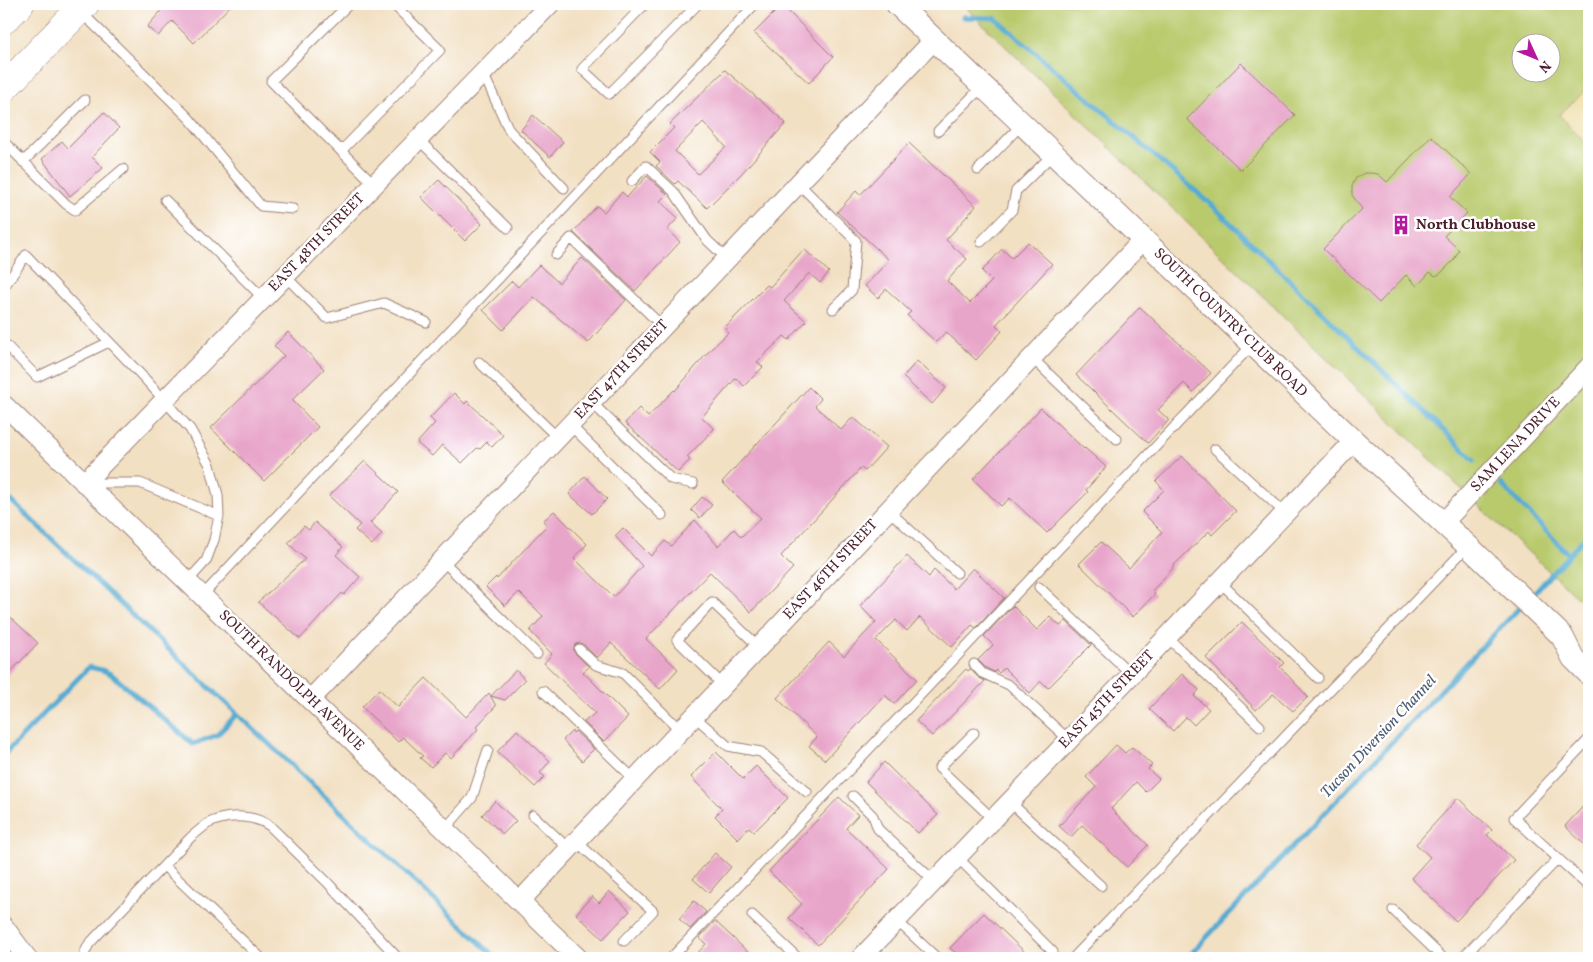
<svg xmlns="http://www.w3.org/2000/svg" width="1593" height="962" font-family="Vollkorn,serif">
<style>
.green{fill:#b9ca6d;stroke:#82744c;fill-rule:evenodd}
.sand{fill:#eeda9e;stroke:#9c7c64}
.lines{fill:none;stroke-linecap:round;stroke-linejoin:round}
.stream{stroke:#54abd1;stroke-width:5}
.building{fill:#e8a5ca;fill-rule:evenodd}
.service-casing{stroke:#9e8077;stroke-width:11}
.minor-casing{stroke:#9e8077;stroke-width:21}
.tertiary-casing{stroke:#9e8077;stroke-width:24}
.primary-casing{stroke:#9e8077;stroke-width:29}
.service{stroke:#fff;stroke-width:9}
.minor{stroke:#fff;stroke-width:19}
.tertiary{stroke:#fff;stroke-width:22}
.primary{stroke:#fff;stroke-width:28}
.labels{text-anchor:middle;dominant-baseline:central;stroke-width:5;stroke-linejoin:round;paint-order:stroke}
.poi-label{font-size:15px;font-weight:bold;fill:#4a1f2b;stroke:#fff;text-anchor:start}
.street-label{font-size:15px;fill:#4a1f2b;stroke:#fff}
.water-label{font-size:16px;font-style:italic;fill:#4e5e76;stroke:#fff}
</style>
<rect width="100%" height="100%" fill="#fff"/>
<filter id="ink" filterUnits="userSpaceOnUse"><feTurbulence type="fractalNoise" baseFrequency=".02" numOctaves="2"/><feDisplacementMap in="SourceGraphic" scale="10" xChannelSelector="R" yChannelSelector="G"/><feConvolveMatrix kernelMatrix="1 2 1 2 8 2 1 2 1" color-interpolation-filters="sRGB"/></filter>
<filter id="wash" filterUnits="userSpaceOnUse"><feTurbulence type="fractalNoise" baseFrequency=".0096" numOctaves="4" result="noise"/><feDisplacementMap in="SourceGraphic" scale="20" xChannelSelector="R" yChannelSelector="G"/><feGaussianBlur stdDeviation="1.12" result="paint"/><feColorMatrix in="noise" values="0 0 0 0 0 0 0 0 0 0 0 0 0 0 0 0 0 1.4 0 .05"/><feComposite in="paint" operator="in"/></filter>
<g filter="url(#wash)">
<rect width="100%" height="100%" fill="#f2e0c3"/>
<path class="green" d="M962,4h627v604l-104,-96zM1520,42h30v30h-30z"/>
<path class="sand" d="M1587,89l2,2v55l-30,-31z"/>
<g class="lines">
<path class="stream" d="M963,17l32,1 218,188 261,254
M1501,484l68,71
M4,494l492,464
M1530,597l59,-64
M4,755l85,-88 13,3 9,4 82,70 24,-9 20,-21
M1187,958l335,-353"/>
</g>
<g id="blocks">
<path class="building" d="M167,4h65l-38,39 -22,-22 -14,15 -11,-9z
M782,5l51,52 -24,26 -55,-50z
M1241,63l54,52 -54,55 -54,-51z
M725,70l61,53 -44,50 -35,35 -29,-27 -3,3 -19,-18 4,-4 -10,-10 24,-24 -4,-4zM703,122l23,25 -28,27 -23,-23z
M104,112l15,16 -27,29 11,11 -33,28 -28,-37 20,-18 6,7z
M533,115l30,27 -13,15 -29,-27z
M1431,136l40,38 -21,23 17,16 -23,23 15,14 -5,10 -14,14 -5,2 -5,-4 -13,14 -11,-11 -27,28 -56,-54 39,-40 -10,-14v-9l4,-8 8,-5h7l7,1 9,8z
M909,143l67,63 -30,34 21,19 -20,22 23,22 22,-22 -10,-10 20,-22 10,9 16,-16 24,22 -56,61 6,6 -26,29 -30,-28 -10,10 -29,-27 4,-3 -25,-23 -8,9 -13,-12 24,-26 -52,-48 19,-21 4,4z
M647,176l20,18 -7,7 18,17 -11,12 13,12 -45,49 -62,-59 24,-26 7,6 18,-20 5,5z
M439,180l43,44 -17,17 -44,-44z
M804,249l25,23 -9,11 -11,-10 -25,28 22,20 -17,19 -5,-4 -27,26 6,5 -19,19 -8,-8 -34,39 12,12 -27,28 3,3 -12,12 -53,-49 14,-15 9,9 26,-27 1,1 34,-40 19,-18 -3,-6 42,-42 3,2z
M582,258l44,42 -38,43 -54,-46 -31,33 -20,-20 29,-29 6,6 21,-22 20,18z
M1140,307l71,66 -18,19 -9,-9 -26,27 11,10 -21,23 -72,-68z
M288,332l36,37 -32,31 26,27 -54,54 -53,-53 73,-72 -10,-10z
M917,361l29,27 -14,16 -29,-27z
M809,387l12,12 -6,7 26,24 12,-13 34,30 -22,24 -4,-3 -80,88 12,12 -42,44 -41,-40 -64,67 32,30 -18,20 -49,-46 -14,15 -14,-14 -3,-1 -5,1 -2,7 16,16 -6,5 45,45 -23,24 -3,-1 -18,-18 11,-9 -51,-50 8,-9 -22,-23 13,-15 -24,-24 -14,14 -19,-19 10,-10 1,2 50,-54 -4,-4 11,-10 33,33 -13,14 40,39 28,-31 -27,-30 8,-8 28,28 14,-15 6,5 24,-26 23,26 16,-17 7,8 20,-19 -39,-36z
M454,393l11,11 2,-3 36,34 -11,12 -5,-5 -7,7 -3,-1 -15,15 -20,-18 -10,11 -15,-13 18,-20 -5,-5z
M1041,408l43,41 1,-1 21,19 -20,23 2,2 -41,41 -37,-35 -9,8 -28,-27z
M1182,456l54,55 -24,24 -3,-4 -37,36 1,1 -21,23 3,3 -22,23 -54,-53 22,-22 28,26 33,-36 -20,-20 22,-22 -8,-9z
M365,461l33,31 -28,31 12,11 -10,11 -17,-15 5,-5 -31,-29z
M585,476l22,23 -15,15 -23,-20z
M702,497l10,8 -12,13 -9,-8z
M315,522l28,25 -7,8 24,22 -16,18 -2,-2 -42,46 -42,-37 47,-43 -17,-16 16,-17 5,4z
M907,556l22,21 5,-7 20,19 19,-21 31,30 -28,30 -4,-3 -20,22 -32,-30 -13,14 -11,-11 -20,20 41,39 -23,25 -9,-9 -60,65 -16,-14 8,-9 -40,-39 52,-56 15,14 32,-34 -16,-16z
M1013,606l24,24 13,-13 10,9 6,-5 25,24 -43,43 -7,-7 -11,12 -26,-25 -5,5 -3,-3 -2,2 -8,-4 -8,-8 15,-15 -9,-9z
M4,611l34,32 -34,36z
M1242,622l42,41 -4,4 28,30 -15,14 -20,-17 -17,16 -50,-52z
M966,669l2,2 2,-2 8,8 7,4 -53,55 -16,-15z
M516,670l9,10 -20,20 -14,-4z
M1182,674l17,16 -5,6 15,13 -15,16 -8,-8 -13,14 -24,-22z
M426,678l40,39 23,-24 7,13 -20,21 2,2 -27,29 -6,-5 -14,14 -11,-9 3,-2 -20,-19 -5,5 -36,-35 17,-18 19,18z
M517,730l33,31 -10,12 5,4 -10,10 -38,-35z
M572,731l1,2 2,-2 19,18 -12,12 -19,-21z
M1116,745l9,8 7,-6 20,18 -4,4 11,10 -13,13 -10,-10 -25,27 37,36 -21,22 -45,-42 -11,12 -12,-11 37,-39 -10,-10z
M716,752l27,27 13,-13 32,32 -34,34 -5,-5 -11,12 -23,-23 7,-7 -31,-32z
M884,762l54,53 -20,18 -52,-51z
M839,797l19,18 -12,13 43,41 -71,76 -29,-27 13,-14 -33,-33z
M1458,798l34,32 -5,5 27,25 -58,61 -45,-43 19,-21 -14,-13z
M1589,800v49l-24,-23z
M495,801l21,20 -13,13 -21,-19z
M715,853l16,14 -22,26 -16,-14z
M609,891l21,20 -27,28 -27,-25 16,-18 7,7z
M694,901l12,11 -16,17 -11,-10z
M984,913l47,45h-70l-11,-10z
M715,921l15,14 24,23h-61l13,-14 -7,-6z"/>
</g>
</g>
<g filter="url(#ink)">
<use href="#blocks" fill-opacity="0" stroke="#9e8077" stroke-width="1"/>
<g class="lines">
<defs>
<path id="service" d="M349,4l-78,77 103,103
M645,4l-63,65 27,25 89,-90
M81,12l108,106 72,88 32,3
M483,73l26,57 55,58
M938,131l44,-44
M418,139l90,89
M4,142l62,62 9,6 48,-41
M341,151l99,-101 -47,-46
M23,162l62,-62
M978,170l44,-46
M632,181l14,-15 27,25 34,49 20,19
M798,183l58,58 -4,49 -19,19
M165,200l98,98
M981,242l31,-32 4,-19 37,-37
M556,255l15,-17 92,89
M285,276l42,42 57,-15 42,19
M4,287l22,-32 120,125 44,49 20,36 8,30 1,21 -5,24 -8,21 -19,21
M4,343l33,34 72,-35
M1032,358l85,81
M479,362l79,76
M591,402l80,77 22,5
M570,425l92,90
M1215,449l70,64
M86,483h54l79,33
M888,510l69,63
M442,560l95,94
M1220,582l98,96
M1039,587l92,87
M202,596l553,-592
M1167,637l93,89
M579,649l17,16 27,8 57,57
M974,664l8,9 27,12 60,55
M723,685l-46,-45 35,-38 47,45
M543,691l91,88
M694,716l34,30 33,6 46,40
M974,733l-35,35 54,51
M1589,739l-75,79 75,69
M853,796l20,20 5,13 56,52
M1010,802l91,84
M533,815l36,34
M445,829l27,-31 16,-48
M576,841l77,70 -29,30
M957,857l96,95
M164,866l97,92
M1393,910l50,48
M752,915l46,43
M896,920l41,38
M85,958v-6l4,-8 102,-107c5,-4 11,-9 16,-13 19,-10 45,-10 63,2l57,56 71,76
M671,958l581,-613
M1073,958l394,-411
M1462,958l96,-99"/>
<path id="minor" d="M4,405l574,553
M84,483l466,-479
M1443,523l146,-156
M310,700l624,-660
M520,901l623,-661
M4,927l23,31
M861,958l493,-517"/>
<path id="tertiary" d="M897,4l457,437 114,105 94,90 11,22 16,16"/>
<path id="primary" d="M4,20l16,-16
M4,88l81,-84"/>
</defs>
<use href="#service" class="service-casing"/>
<use href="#minor" class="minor-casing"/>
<use href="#tertiary" class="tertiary-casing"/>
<use href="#primary" class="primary-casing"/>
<use href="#service" class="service"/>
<use href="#minor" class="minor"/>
<use href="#tertiary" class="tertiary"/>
<use href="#primary" class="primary"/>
</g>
</g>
<defs>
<symbol id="building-bare" viewBox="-9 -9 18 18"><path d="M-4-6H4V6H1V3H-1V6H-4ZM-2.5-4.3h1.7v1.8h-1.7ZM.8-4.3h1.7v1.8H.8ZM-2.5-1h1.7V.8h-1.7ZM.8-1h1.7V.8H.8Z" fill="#b5179e" stroke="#fff" stroke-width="2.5" paint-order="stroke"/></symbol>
</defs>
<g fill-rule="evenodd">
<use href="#building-bare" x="1387" y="211" width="28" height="28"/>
</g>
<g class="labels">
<g class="poi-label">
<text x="1416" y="225">North Clubhouse</text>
</g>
<g class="street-label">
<text transform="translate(317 243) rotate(-46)">EAST 48TH STREET</text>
<text transform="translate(1230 323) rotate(44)">SOUTH COUNTRY CLUB ROAD</text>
<text transform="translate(622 370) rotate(-47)">EAST 47TH STREET</text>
<text transform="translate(1516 445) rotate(-47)">SAM LENA DRIVE</text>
<text transform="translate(831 570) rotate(-47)">EAST 46TH STREET</text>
<text transform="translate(291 681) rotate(44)">SOUTH RANDOLPH AVENUE</text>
<text transform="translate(1107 700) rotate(-46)">EAST 45TH STREET</text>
</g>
<g class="water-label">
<text transform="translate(1379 737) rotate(-47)">Tucson Diversion Channel</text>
</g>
</g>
<rect width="1593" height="962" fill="none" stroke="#fff" stroke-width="20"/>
<g transform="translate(1536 58) rotate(134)"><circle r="24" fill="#ffffff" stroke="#b7a5aa"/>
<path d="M0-4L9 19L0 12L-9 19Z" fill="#b5179e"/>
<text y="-8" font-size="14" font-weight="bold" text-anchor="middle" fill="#4a1f2b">N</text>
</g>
</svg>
